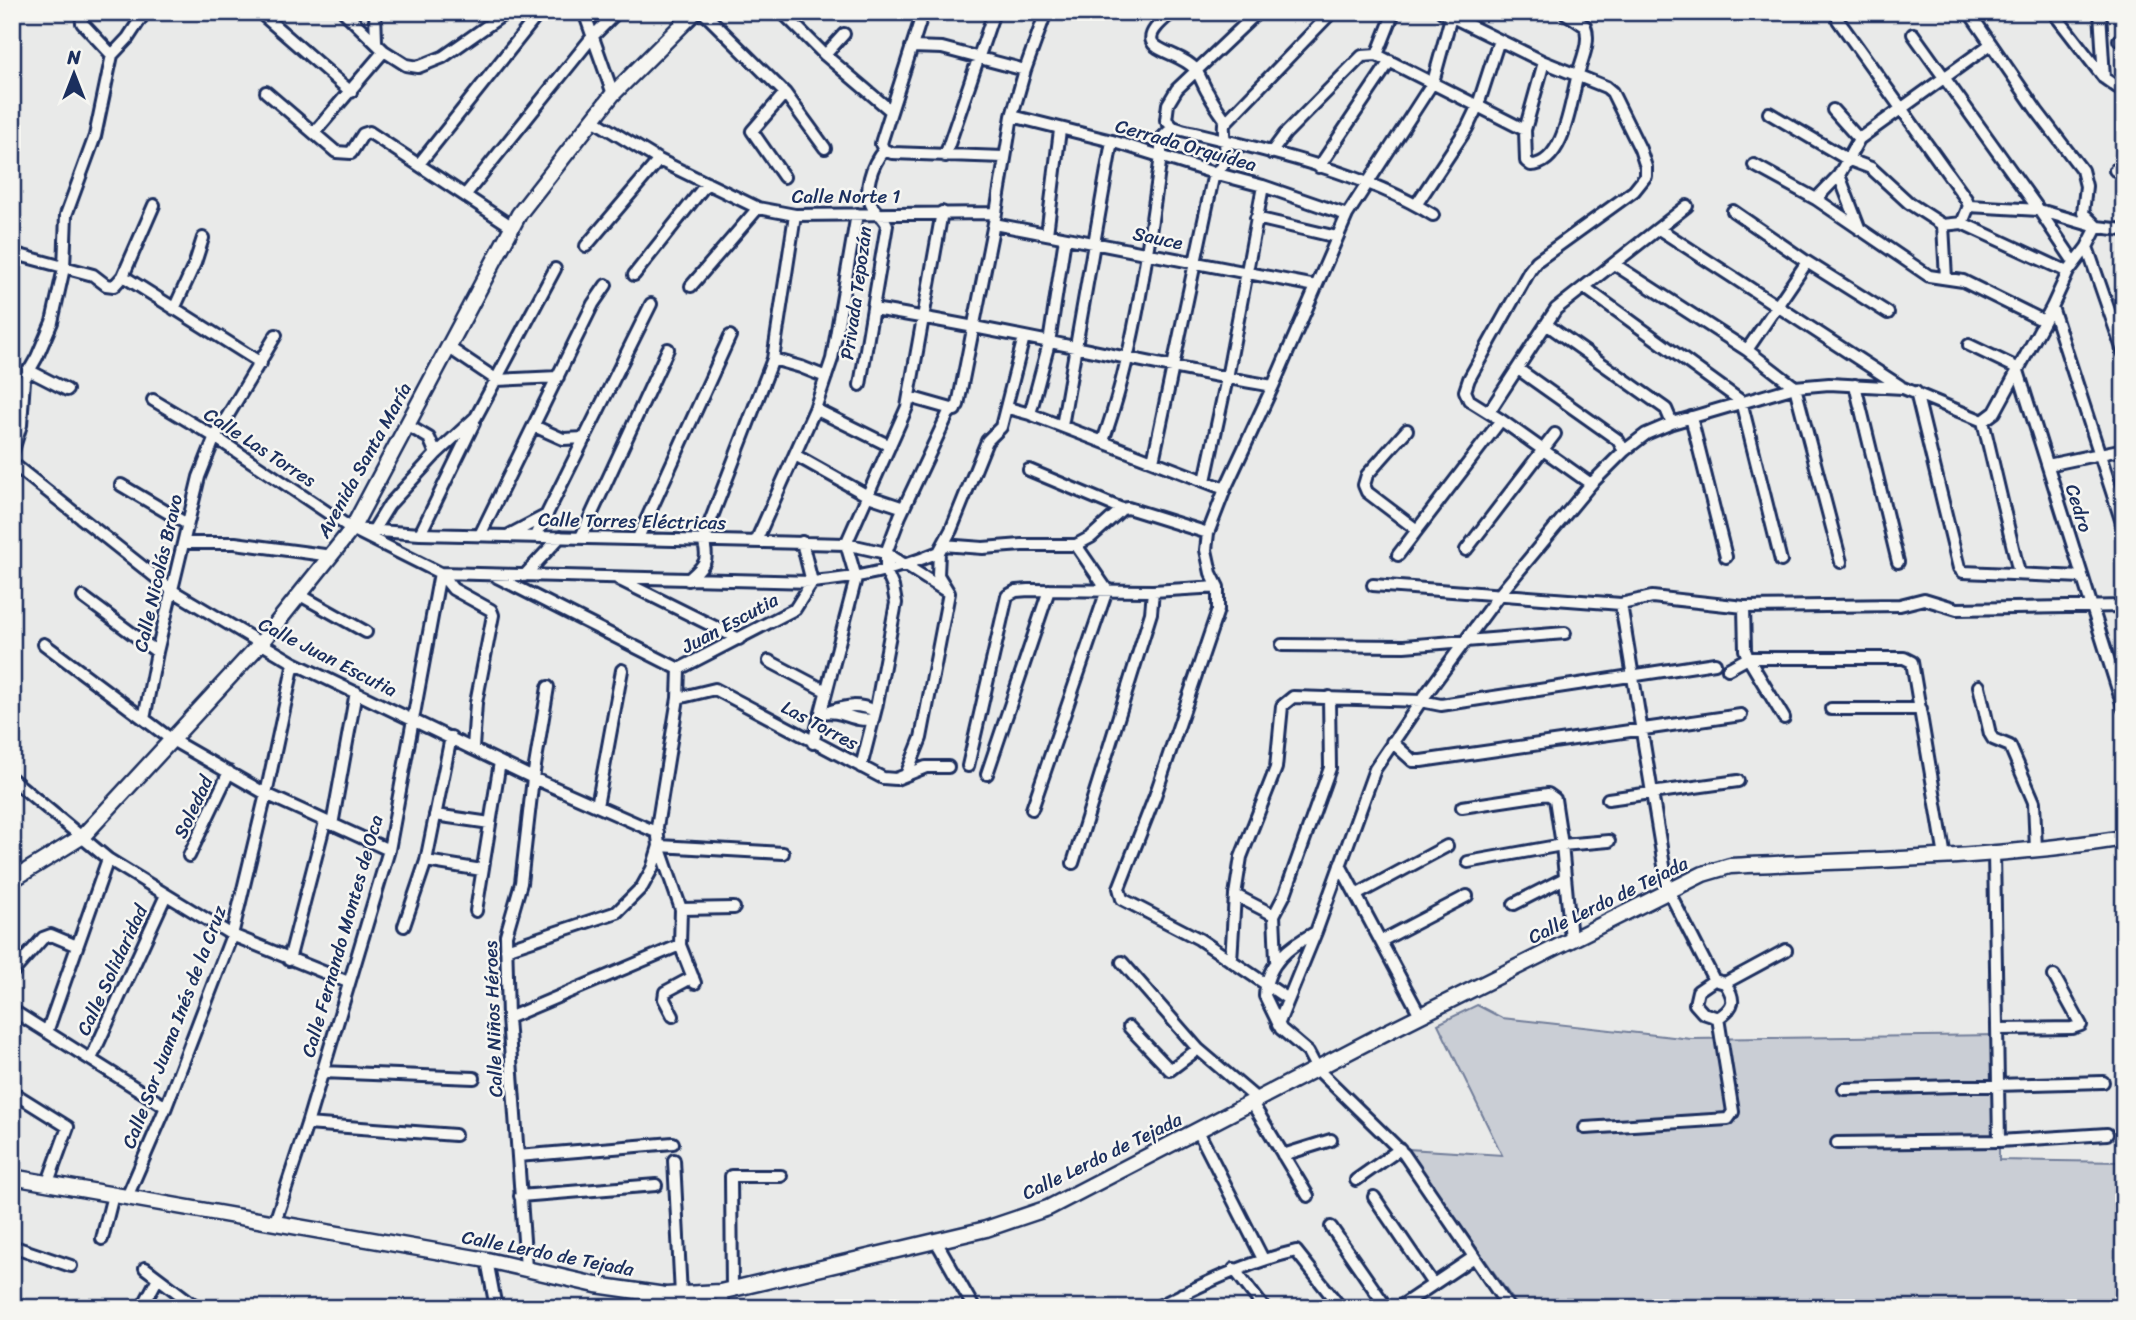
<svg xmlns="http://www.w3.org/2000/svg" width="2136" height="1320" font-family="Sriracha,sans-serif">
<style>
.green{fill:#caced5;stroke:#727e9a;stroke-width:2}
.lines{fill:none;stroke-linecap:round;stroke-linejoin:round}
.minor-casing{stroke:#1b2f5e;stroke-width:16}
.major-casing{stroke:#1b2f5e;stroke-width:19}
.minor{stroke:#f6f6f2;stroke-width:10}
.major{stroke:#f6f6f2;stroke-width:14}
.labels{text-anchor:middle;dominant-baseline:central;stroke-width:5;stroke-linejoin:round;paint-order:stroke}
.street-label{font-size:19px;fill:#1b2f5e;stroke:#f6f6f2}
</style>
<rect width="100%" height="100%" fill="#e9eae9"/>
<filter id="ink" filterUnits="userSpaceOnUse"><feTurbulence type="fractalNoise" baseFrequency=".0143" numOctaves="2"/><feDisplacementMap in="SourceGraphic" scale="14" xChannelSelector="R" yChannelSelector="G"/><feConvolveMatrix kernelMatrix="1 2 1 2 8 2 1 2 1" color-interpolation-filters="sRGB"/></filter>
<g filter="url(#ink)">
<path class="green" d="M1477,1005l25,13 189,21 308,-4v125l125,2v146h-605l-112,-159 95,6 -64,-131z"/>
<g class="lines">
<defs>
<path id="minor" d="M81,12l1,11 30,32
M344,12l40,39 22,14 12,2 25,-10 64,-45
M375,12l1,29
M584,12l29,82
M703,12l82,81 40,55
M782,12l43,43 66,56
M1173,12c-52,40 3,35 22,57 5,6 8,16 13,24 5,10 12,19 18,28
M1258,12l-81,77 -9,15 -2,16 7,7 9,3c80,19 182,42 251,85
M1442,12l102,50 62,25 6,5 28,57 6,18v9l-12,15 -97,70 -7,9 -61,109 -4,12 4,9 32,20 90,64
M1969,12l68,99 45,59 4,16 -3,27 14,14
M2053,12l51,66 20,14
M2100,12l4,66
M265,17l86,75
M1838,20l128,179 3,7 -7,17
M1913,34l126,176 35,52
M2119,40h5
M911,47l31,1 83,22
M112,55l16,-17 17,-26
M825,55l19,-21
M1377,55l148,75 1,31 5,4c34,-1 40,-66 47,-91 4,-15 13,-33 7,-48l-21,-14
M266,92l70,60 15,1 12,-19 6,-2 142,94
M1769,113l78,46 24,9 38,35 34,22 19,-2 106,49
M1012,116l100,25 102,32 49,13 84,29
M593,120l66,40 99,48 37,7 201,-2
M1525,130l19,-68
M314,133l70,-82
M1859,139l132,-95
M884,150l8,3 112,4
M1271,153l14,-19 77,-78 15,-1 17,-43
M945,156l49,-144
M419,164l121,-152
M1754,165l62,34 113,77 34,5 81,40
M1319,167l71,-106
M2115,170l9,2
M1839,175l21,55
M784,177l-32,-46 33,-38
M466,194l127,-158 24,-24
M1816,199l23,-24 20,-36 -26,-29
M1416,205l51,-77 11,-23 21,-65
M1969,206l70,4 58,17 27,3
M1733,211l74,51 81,51
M1256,218l81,19
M994,224l322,62
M1943,225l3,53
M1659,229l241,157
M1047,234l13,-104
M586,246l73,-86
M2087,247l37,107
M12,253l81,22 13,10 8,1 9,-10 31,-71
M1614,264l133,86 48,37 46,175
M634,275l73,-92
M123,276l138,87
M691,286l67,-78
M1584,287l157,114 40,160
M2052,307l72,222
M174,309l21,-46 8,-25
M873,309c134,21 266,54 400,77
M1546,324l120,85 6,14
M1969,345l44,21 5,5 106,338
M448,347l49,33 61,-3
M1747,350l60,-88
M773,359l28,8 25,10
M1518,369l100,71 6,11
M28,370l39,20
M860,385l27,-160c-3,-8 -9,-11 -14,-17 -11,-17 -1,-44 11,-58l-3,-6 1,-4 41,-128
M1855,385l43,177
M1916,392l43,176 4,4 119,5
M909,397l46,13
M153,400l62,37 137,92 88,44 13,16 38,21 2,5 -17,88 -3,45
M1008,408l22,6 195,75
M815,409l75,37
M1489,412l67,-103 131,-103
M1030,414l19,-71 16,-105
M1691,417l35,140
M1983,421l12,-9 57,-105 16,-35 19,-25 10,-20
M1983,421l36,152
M407,425l22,13 7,16
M534,426l29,13 22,-1
M1062,426l50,-285
M1407,430l-40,45 -3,10 3,7 50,38
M1103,441c32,-88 45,-192 58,-285v-17l12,-12
M12,454l9,-29 3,-45 13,-23 15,-35 12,-54 2,-53 29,-79 17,-81
M795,455l73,41 36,12
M1153,461l61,-288c20,-11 8,-31 10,-49l108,-112
M12,463l161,128 121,72 239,115 125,55
M2048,465l76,-16
M1029,470l93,39
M1205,481l22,-103 36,-192
M121,485l66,39
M352,529l68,5 426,10 40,9 63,40
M373,531l16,-26 47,-51 40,-37 79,-148
M420,534l54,-111
M480,535l113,-231 13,-19
M509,535l38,-20
M536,536l115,-232
M581,537l87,-188
M638,538l92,-202
M756,541l59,-132 17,-50 25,-145
M184,543h51l97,13
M943,545l40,3 39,-3h54l15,-8 31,-28 6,-1 80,25
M1466,550l89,-116
M1398,555l103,-135
M440,573l372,9c46,-4 84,-12 127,-30
M524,576l36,-39
M497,577l182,92
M618,579l121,60
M688,580c16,-15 22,-18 15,-40l70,-181 22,-144
M1373,585l248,19 31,-7 92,10 156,-2 24,-6 33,10 167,-3
M300,595l66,37
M83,597l74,55
M1621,604l47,286 46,90
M1744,607l1,43 3,8 36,60
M44,644l128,96 94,54 123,56
M1282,645l122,1 161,-13
M769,661l57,30
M1728,669l20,-11h156l8,4 33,195
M1979,686l11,48 3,5 17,7 24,56 2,47
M678,698l37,-9 168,89 13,1 30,-12h22
M1831,709h90
M831,711c17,-6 27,-7 44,0
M821,713c23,-4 31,10 52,6
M144,719l13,-67 42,-175 16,-40 61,-102
M1392,742l21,19h8l320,-46
M813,743l43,-165 -10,-34 61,-137 35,-195
M968,766l39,-170 9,-5 13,-1 124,1 65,-4
M861,767l15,-59 20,-105 -3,-16 -7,-16v-18l14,-37 48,-102 10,-9 38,-192 16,-97 13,-46 21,-58
M987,774l62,-184
M906,775l15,-37 28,-145 -11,-18 1,-23 12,-22 36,-89 14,-14 23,-90
M12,779l96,80 124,76 116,47
M1608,799l130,-18
M597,806l25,-136
M1462,807l86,-13 7,5 7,46 9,94
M1032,809l75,-219 -31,-45
M435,815l55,8
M332,825l24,-133
M1994,853l5,288
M189,856l40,-84
M426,861l56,9
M1468,862l94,-17 47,-4
M1073,863l78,-250 2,-22
M1340,865l80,150
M1235,895l39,20
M1356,895l91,-49
M1514,904l51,-26
M681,909l53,-1
M476,911l24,-149
M404,926l22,-65 25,-124
M1316,932c-26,14 -50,31 -51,64l16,33 27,23 9,17 87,85 105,154
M1381,941l86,-45
M506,949l111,-37 25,-25 10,-18 7,-23 124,7
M289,960l36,-138
M1276,960l-2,-45 11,-21 45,-126 -1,-71
M1231,961l4,-66 6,-38 35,-89 6,-62 11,-9 128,4 20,4 274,-42
M1122,962l76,87 60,51
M12,973l31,-35 8,-3 26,11
M695,983l-15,-38 1,-36 -22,-63 -2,-19 21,-129 1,-29 116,-60 17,-27 -10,-40
M1725,983l61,-33
M1288,999l-89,-60 -77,-40 -3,-11 36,-92 63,-186v-23l-7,-14 -5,-23 2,-17 17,-44 48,-103 74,-171 86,-133 18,-65
M12,1010l154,97
M673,1016l-9,-17 1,-7 28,-15
M508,1018l172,-73
M1278,1025l38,-93 59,-163 46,-68 78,-106 92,-111 33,-33 22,-17 26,-11 123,-36 34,-3 74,4 80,33
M1129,1027l41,43 28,-21
M1997,1029l75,-1 9,-3 -27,-49
M47,1032l61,-173
M91,1059l75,-164
M322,1072l152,6
M1844,1089l259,-7
M12,1092l56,35 -20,55
M1252,1103l56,93
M307,1124l148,11
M1585,1128l143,-9 5,-7 -15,-94 -15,-5 -8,-9 3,-13 16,-11 11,3c11,17 10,24 -7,35
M1198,1131l65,128
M1837,1143l162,-2 108,-7
M1283,1155l48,-15
M518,1156l155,-13
M674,1160l7,135
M1356,1180l44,-31
M520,1196l136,-11
M127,1197l39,-90 66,-172 34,-141 28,-131
M1374,1197l59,87
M275,1222l32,-98 82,-274 51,-277
M1331,1227l56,81
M102,1239l11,-44
M936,1241l38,67
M12,1246l59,20
M487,1260l9,48
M145,1268l53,40
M526,1268l-18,-250 -2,-83 15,-52 12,-105 15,-91
M1234,1269l30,39
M732,1289l-1,-113h50
M720,1292l5,16
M1182,1294l7,14
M142,1308l16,-30
M1155,1308c46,-23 90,-45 141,-57l45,57
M1398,1308l76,-51"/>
<path id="major" d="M12,880l71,-44 177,-192 92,-115 167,-315 94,-120 82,-82
M12,1177l475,83 109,25 69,10 55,-3 266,-63 62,-21 335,-174 320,-160 27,-8c132,-6 264,-7 394,-28"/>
</defs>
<use href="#minor" class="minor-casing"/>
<use href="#major" class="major-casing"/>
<use href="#minor" class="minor"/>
<use href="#major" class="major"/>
</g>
</g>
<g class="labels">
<g class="street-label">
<text transform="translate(1186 145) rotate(16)">Cerrada Orquídea</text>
<text x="846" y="196">Calle Norte 1</text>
<text transform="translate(1158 238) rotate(12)">Sauce</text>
<text transform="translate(856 293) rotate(-82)">Privada Tepozán</text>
<text transform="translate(260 447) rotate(33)">Calle Las Torres</text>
<text transform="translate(364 460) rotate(-61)">Avenida Santa María</text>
<text transform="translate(2079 508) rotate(73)">Cedro</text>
<text transform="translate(632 521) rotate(1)">Calle Torres Eléctricas</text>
<text transform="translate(158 573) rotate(-77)">Calle Nicolás Bravo</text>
<text transform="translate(730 623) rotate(-28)">Juan Escutia</text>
<text transform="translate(328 657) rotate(27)">Calle Juan Escutia</text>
<text transform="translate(820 725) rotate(28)">Las Torres</text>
<text transform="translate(193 807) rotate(-65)">Soledad</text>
<text transform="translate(1608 900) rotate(-26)">Calle Lerdo de Tejada</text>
<text transform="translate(342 936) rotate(-74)">Calle Fernando Montes de Oca</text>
<text transform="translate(112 970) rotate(-65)">Calle Solidaridad</text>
<text transform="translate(493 1019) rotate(-92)">Calle Niños Héroes</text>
<text transform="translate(174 1027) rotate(-69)">Calle Sor Juana Inés de la Cruz</text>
<text transform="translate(1102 1156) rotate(-26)">Calle Lerdo de Tejada</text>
<text transform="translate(548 1253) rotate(11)">Calle Lerdo de Tejada</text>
</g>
</g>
<rect width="2136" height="1320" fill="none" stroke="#f6f6f2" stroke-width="42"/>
<rect x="21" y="21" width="2094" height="1278" fill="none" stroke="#1b2f5e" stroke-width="2.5" filter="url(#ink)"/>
<g transform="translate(74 74)" stroke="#f6f6f2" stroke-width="5" paint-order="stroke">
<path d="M0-5L12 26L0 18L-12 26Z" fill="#1b2f5e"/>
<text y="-10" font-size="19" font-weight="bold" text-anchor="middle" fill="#1b2f5e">N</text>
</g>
</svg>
